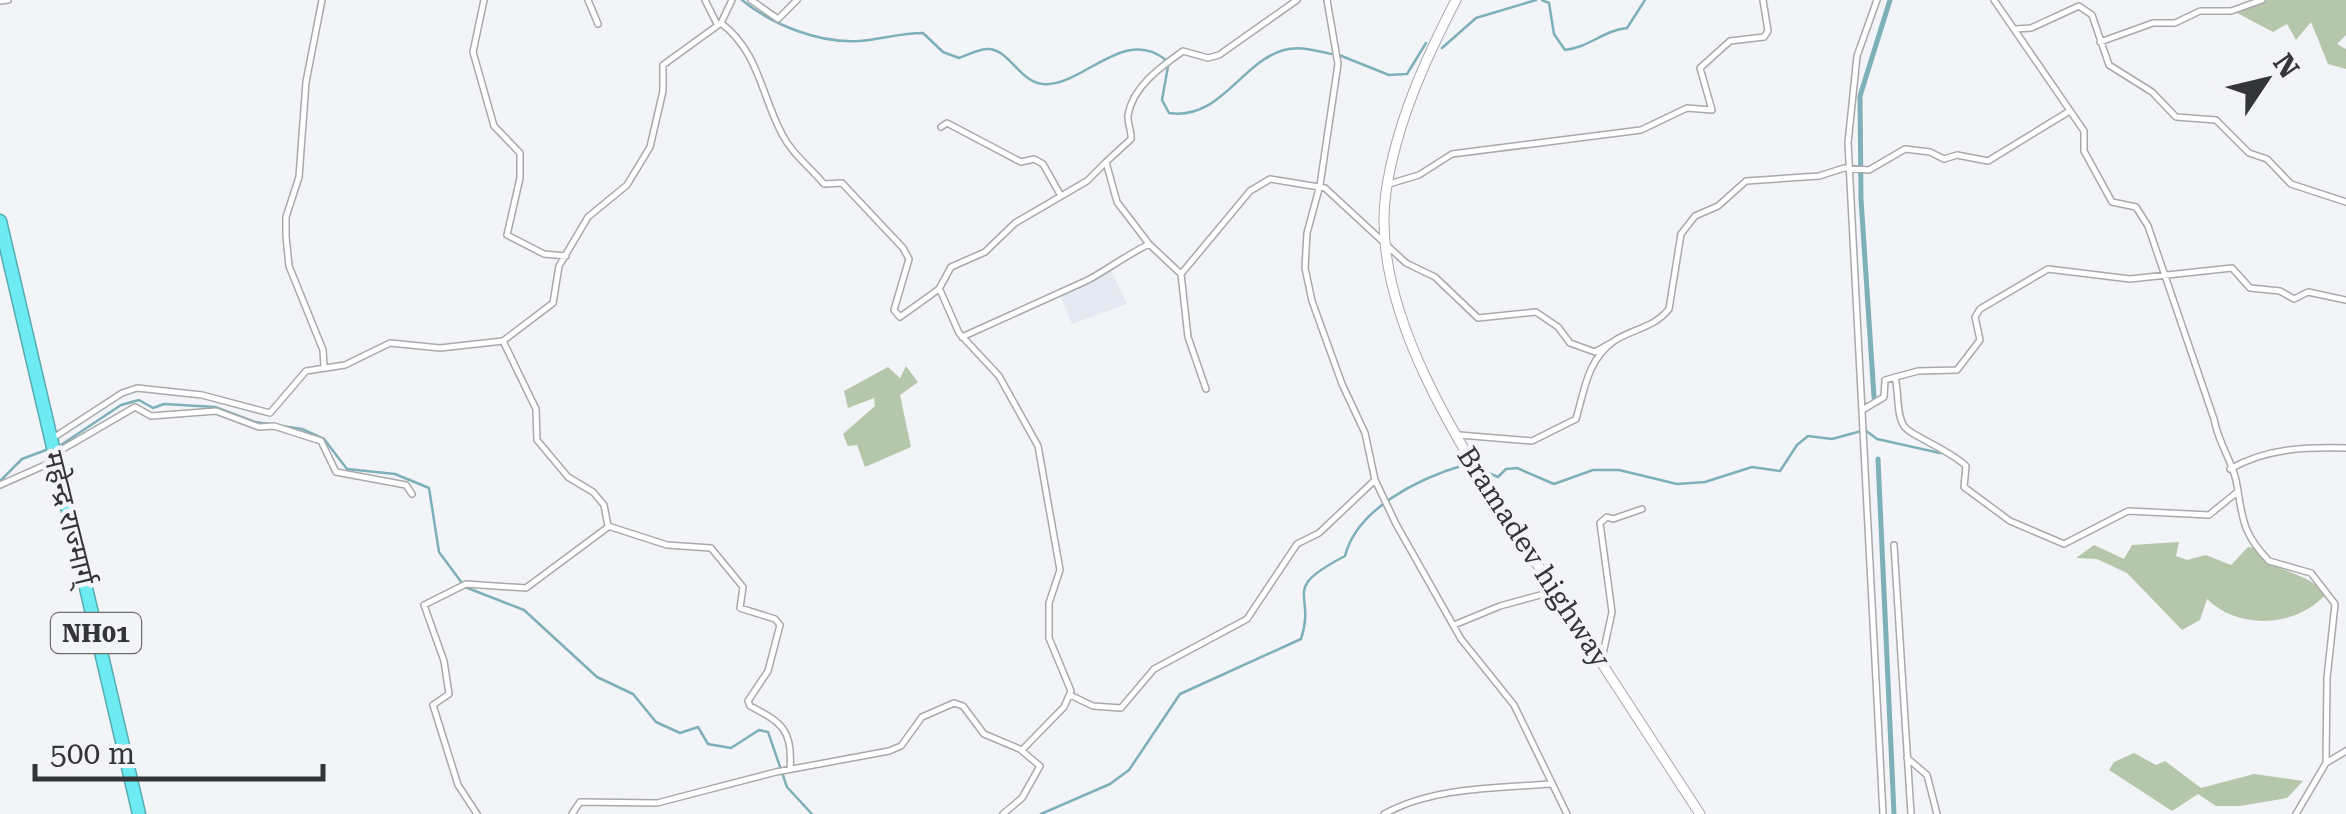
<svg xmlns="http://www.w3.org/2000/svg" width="2346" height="814" font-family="'Roboto Serif','Noto Sans Devanagari',serif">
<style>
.built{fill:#e4e9f2}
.green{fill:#b5c7aa}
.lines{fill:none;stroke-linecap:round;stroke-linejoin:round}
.stream{stroke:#7db0b9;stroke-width:2.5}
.canal{stroke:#7db0b9;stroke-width:5}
.street-casing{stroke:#a8a9ab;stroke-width:8}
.secondary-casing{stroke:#a8a9ab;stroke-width:11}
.highway-casing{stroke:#58abb0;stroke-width:15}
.street{stroke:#fff;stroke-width:5}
.secondary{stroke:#fff;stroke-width:9}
.highway{stroke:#6cebf2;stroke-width:12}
.labels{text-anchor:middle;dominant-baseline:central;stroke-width:9;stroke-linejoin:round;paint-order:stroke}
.shield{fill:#f3f4f7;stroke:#6d6e70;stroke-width:2.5}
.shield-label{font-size:25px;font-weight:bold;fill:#343536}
.street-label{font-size:28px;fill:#343536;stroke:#f3f4f7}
</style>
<rect width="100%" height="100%" fill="#f3f4f7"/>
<path class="built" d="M1110,269l17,35 -55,20 -12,-29z"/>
<path class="green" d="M2267,0h79v35l-9,9 9,5v20l-18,-5 -17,-42 -15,18 -9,-16 -14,8 -36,-19z
M906,366l12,16 -18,13 11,52 -46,20 -8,-22 -9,1 -5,-12 32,-28 -1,-8 -26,10 -4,-17 44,-24 12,11z
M2179,542l-3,14 11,4 19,-5 25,10 17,-18 6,1c18,26 52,22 72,46 -30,34 -88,36 -119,5l-7,21 -18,10 -55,-57 -30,-14 -21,-1 18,-13 30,14 8,-14z
M2134,753l22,12 9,-4 36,27 53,-14 49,7 -16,17 -47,8h-24l-18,-12 -26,17 -63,-41 5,-8z"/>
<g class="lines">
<path class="stream" d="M742,0c30,25 79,44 118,41 22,-2 41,-8 63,-8l20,19 16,6c9,-3 21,-10 30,-9 23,2 32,38 60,35 38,-3 77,-57 117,-24
M1542,0l7,3 5,31 11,16c25,-3 37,-19 62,-22l18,-28
M1442,48l34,-30 60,-18
M1339,55l50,20 18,-1 19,-31
M1168,66l-6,34 7,13c51,8 72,-51 115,-63 16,-4 31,0 47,4
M58,447l63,-42 18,-5 14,8 11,-4 51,3 40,15 47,7 22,10 23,30 48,5 34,14 10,64 26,35 59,23 73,67 36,17 23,28 24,11 18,-6 10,17 23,4 28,-18 9,2 19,55 25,27
M1481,470l17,7 8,-8 11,-1 37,16 39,-14h26l58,14 28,-2 47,-15 28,4 17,-26 11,-9 24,3 33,-9 12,9 63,14
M0,481l22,-22 24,-9
M1041,814l69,-30 19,-14 51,-76 121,-55c16,-48 -23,-48 44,-83 12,-48 75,-78 119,-91"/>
<path class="canal" d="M1874,397l-13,-198 -1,-103 30,-96
M1878,459l16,355"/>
<defs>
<path id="street" d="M322,0l-16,82 -7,95 -13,40v19l3,30 34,84 1,16
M484,0l-11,52 21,74 26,27v25l-13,57 37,19 22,2
M588,0l10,24
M705,0l12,24
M751,0l27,19 19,-19
M1327,0l11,64 -18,121 -13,48 -2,35 7,33 30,83 23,49 10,47 21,44 65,115 53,66 53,109
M1877,0l-20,56 -9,87 35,671
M1994,0l90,131v20l28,51 24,5 12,19 66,193c4,23 17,40 22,61 7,36 4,51 33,81l42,12 24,31 -8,74 -1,85 -30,51
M0,1l8,-1
M721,23l11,-23
M2016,29l15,-1 48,-22 13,9 17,50 43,27 24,25 40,3 33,33 18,6 24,25 55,18
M2100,42l53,-19h22l25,-12h31l31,-11
M941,127l6,-4 74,39 13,-3 9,5 18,32
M1106,162l25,-23c1,-8 -4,-16 -3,-24 5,-29 34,-49 55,-64l25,7 11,-3 78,-55
M1389,184l30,-9 33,-21 189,-24 46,-22 25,2 -12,-42 30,-27 34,-4 4,-6 -5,-31
M1181,274l7,63 18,52
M962,337l126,-57c22,-12 37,-24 61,-36
M503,341l33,68 1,31 31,37 25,15 11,13 4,21 59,19 44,3 32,39 -3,21 35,11 5,6 -12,46 -20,30 2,5c33,17 43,25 40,63
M1895,377c4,15 1,37 9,49 5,9 46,24 62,40l-2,21 46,34 54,23 64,-33 81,4 27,-22
M1864,409l20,-12 1,-17 33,-9 39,-1 23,-30 -5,-23 5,-8 68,-40 82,10 102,-11 18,20 30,3 14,8 14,-7 38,8
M1459,435l73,6 44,-22c8,-27 11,-59 38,-78 18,-12 40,-13 55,-32l12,-75 14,-18 23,-10 28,-25 73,-5 25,-8 25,2 36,-21 25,3 14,7 13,-4 31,6 80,-49
M53,438l69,-45 15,-5 65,7 68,18 36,-42 39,-6 45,-22 50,5 63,-7 50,-38 6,-37 29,-49 39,-32 23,-38 13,-56v-26l58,-42c38,29 40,72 61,111 10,20 28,33 42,50l18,-1 61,65 6,11 -15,51 6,7 39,-28 12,-22 34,-15 30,-29 72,-42 19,-19 11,40 32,42 32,30 69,-83 20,-12 55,9 81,75 29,14 43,41 58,-6 22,15 12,16 25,9 16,-9
M56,453l79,-46 16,9 65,-5 43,16 15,-1 47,15 15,31 70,13 6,9
M2230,469c37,-21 76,-22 116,-21
M0,485l52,-23
M1894,545l17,269
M1454,625l46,-19 55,-15
M1601,663l11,-51 -12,-89 7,-6 6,2 29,-10
M1070,695l23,11 28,2 33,-39 93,-50 50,-75 22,-11 56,-53
M1907,758l20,17 10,39
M2326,763l20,-12
M477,814l-19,-29 -25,-80 16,-11 -5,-33 -20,-56 42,-21 60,4 82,-61
M572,814l8,-12 77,1 119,-31 113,-21 12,-5 21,-29 32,-14 9,3 21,28 38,16 42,-43 7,-16 -22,-53v-35l11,-33 -22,-124 -39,-70 -40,-43 -19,-43
M1003,814l19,-16 18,-32 -18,-15
M1384,814c49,-27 112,-26 166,-30"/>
<path id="secondary" d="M1456,0c-31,60 -60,124 -70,192 -19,131 98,289 164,392 50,77 100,154 150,230"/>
<path id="highway" d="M0,221l139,593"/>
</defs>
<use href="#street" class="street-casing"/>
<use href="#secondary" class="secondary-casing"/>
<use href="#highway" class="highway-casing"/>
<use href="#street" class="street"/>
<use href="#secondary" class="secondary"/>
<use href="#highway" class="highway"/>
</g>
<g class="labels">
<rect class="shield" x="51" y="613" width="90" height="40" rx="8"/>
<g class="shield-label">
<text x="96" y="633">NH01</text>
</g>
<g class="street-label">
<text transform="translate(69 518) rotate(76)">महेन्द्र राज्मार्ग्</text>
<text transform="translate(1534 557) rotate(57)">Bramadev highway</text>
</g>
</g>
<g transform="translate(2266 80) rotate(55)" stroke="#f3f4f7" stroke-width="8" paint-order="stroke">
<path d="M0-8L18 38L0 25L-18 38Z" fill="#343536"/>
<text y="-15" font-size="28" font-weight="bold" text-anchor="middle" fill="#343536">N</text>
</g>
<path d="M35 764v15h288v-15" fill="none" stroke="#343536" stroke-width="5"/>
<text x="50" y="764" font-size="30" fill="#343536" stroke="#f3f4f7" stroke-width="8" paint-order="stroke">500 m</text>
</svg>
